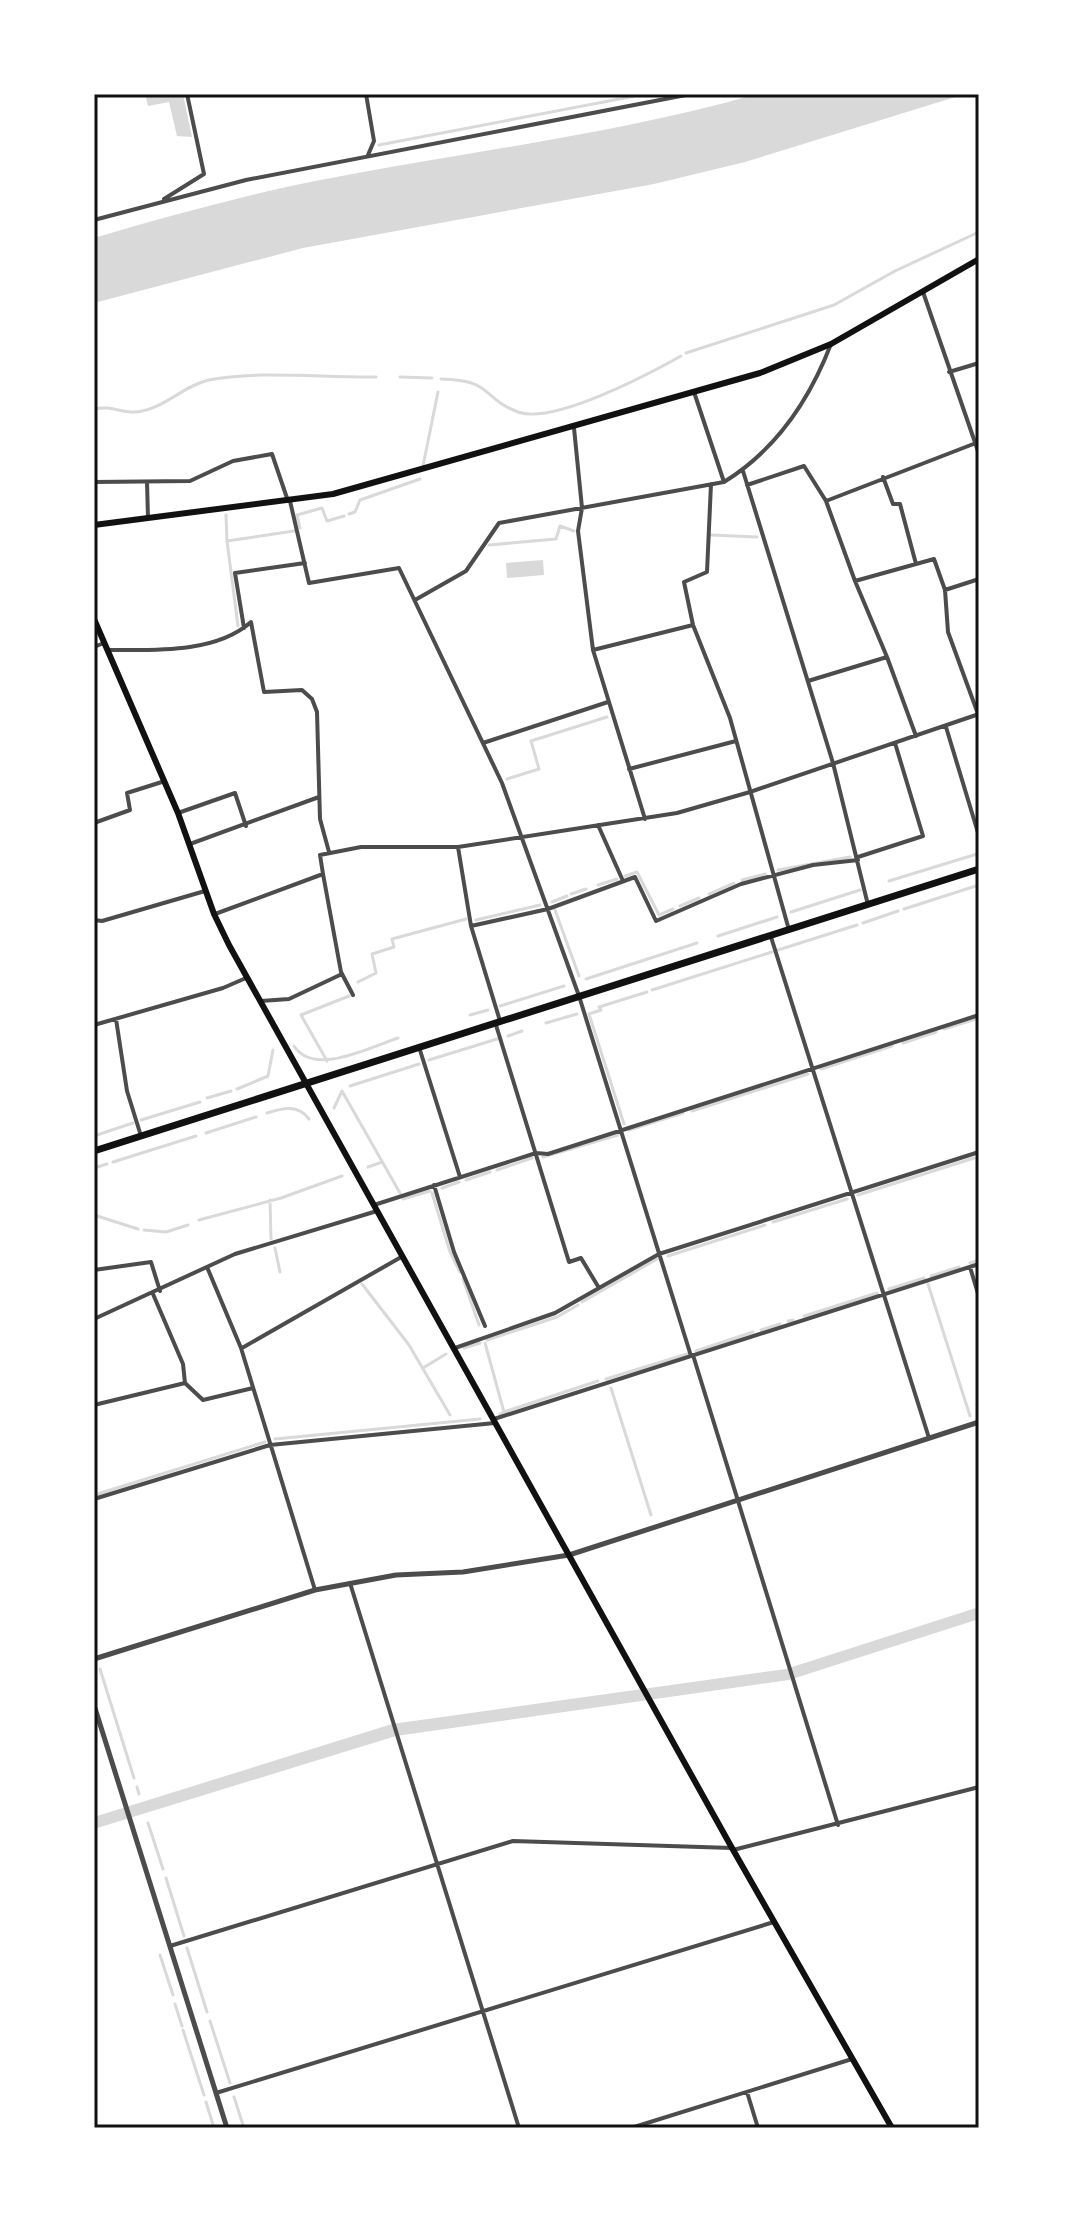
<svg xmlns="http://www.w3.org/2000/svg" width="1073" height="2222" font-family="Signika,sans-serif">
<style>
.water{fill:#d9d9d9}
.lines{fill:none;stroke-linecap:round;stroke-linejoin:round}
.stream{stroke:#d9d9d9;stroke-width:3}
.minor{stroke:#4c4c4c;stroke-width:4}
.tertiary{stroke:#4c4c4c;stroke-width:5}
.secondary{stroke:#111;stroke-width:6}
.trunk{stroke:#111;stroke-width:7}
.neatline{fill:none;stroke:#111;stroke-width:3}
</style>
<rect width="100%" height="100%" fill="#fff"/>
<path class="water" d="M145,94h38l9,43 -15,-1 -8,-34 -21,4z
M757,94h208l-220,68 -91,22 -351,64 -209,55v-65c65,-19 127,-36 192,-51 157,-33 317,-49 471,-93z
M543,560l1,15 -37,3 -1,-15z
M979,1607v12l-190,61 -393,56 -302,93v-12l298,-93 394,-55z"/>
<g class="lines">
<path class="stream" d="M379,145l256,-49
M686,353l148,-48 61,-34 84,-39
M400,377l32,1
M441,379c53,1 40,19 77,33 35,13 131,-38 163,-56
M94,409c18,-4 26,4 42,3 29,-3 46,-26 73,-32 50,-10 114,-2 167,-3
M423,466l15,-74
M349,514l6,-2 5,-12 60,-21
M226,515l1,26
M300,528l-3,-13 25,-7 5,13 17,-5
M711,535l46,2
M489,545l67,-6 4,-13 14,5
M238,626l-11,-85 67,-10
M94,642h1
M507,779l32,-10 -8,-28 76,-24
M778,870l72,-13
M625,876l12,-4 22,43 14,-6
M742,880l23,-6
M889,881l88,-27
M598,885l19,-6
M571,894l15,-5
M709,894l25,-11
M552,902l15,-6
M680,906l19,-8
M904,909l75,-24
M555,910l24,66
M791,912l69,-22
M476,920l64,-15
M863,923l35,-12
M718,936l59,-19
M778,950l79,-25
M586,979l111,-36
M358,982l18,-9 -4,-19 22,-7 -2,-8 74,-20
M652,990l120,-38
M500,1006l64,-20
M470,1015l18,-5
M546,1023l31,-9
M944,1029l35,-11
M508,1036l14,-5
M903,1043l33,-11
M294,1046c20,31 76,1 104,-8
M429,1060l68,-21
M327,1061l-26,-46 48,-19
M821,1069l71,-23
M350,1086l69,-22
M237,1089l31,-13 5,-26
M342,1091l58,102
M207,1098l24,-7
M334,1108l8,-17
M692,1111l116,-37
M267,1113c16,-5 31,-9 42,6
M141,1120l59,-18
M624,1124l-35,-110 12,-4 -2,-3 48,-15
M629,1130l54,-17
M206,1133l50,-16
M94,1136l39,-13
M543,1157l75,-22
M113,1162l83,-26
M368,1167l14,-5
M94,1168l13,-4
M497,1170l35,-12
M466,1180l24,-8
M442,1188l17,-6
M432,1193l18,59 10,20
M858,1195l116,-37
M403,1199l27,-8
M270,1200l1,39
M94,1215l44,14
M199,1220l82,-22 61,-22
M773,1222l74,-23
M144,1230l22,2 22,-7
M275,1248l5,24
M668,1256l97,-31
M970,1263l9,-3
M931,1276l28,-9
M463,1279l16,46
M362,1284l47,61 41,70
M928,1284l42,132
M889,1289l35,-11
M582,1302l75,-43
M804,1316l73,-23
M788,1321l5,-1
M761,1330l19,-6
M487,1340l70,-23 21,-12
M485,1343l19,69 -4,2
M464,1348l16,-5
M696,1351l57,-19
M423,1368l23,-14
M606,1379l81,-25
M611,1388l40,127
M504,1412l94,-31
M275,1439l205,-20
M94,1495l171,-53
M100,1669l34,109
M137,1787l2,7
M148,1823l15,46
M166,1878l18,58
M187,1948l20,64
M160,1955l13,40
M175,2004l7,22
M210,2021l20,62
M183,2030l21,65
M234,2097l10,31
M206,2102l8,26"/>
<path class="minor" d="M366,94l8,47 -6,14
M164,199l40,-25 -17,-80
M94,220l152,-40 445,-86
M923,292l56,162
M949,372l30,-9
M694,392l30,90
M574,428l8,80 -4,23 15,119 52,169
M743,471l90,292 35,142
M883,477l10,27h7l16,60
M94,482l96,-1 43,-20 39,-7 16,47
M147,482l1,36
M711,484l-4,88 -23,10 9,43 37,93 59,212
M747,485l57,-19 22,35 29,80
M290,501l19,82 90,-15 103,215 77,213 112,360
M826,501l150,-58
M945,590l34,-11
M415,600l51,-29 33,-48 225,-41c52,-32 85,-81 107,-138
M244,628l-9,-55 70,-10
M94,647l10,-4
M107,650c45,0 108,4 144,-28l13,70 38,-2 10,9 5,13 3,107 9,33
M593,650l100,-25
M887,657l29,79
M808,681l79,-24 -32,-76 79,-22 11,31 3,42 30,82
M946,727l33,109
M483,743l125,-41
M629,769l107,-28
M178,813l57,-20 11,33
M94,823l36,-13 -3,-17 38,-12
M598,825l25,56
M190,844l129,-47
M458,847l13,79 29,95
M858,857l65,-21 -28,-93
M323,874l18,98 12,23
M215,914l108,-40 -3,-19 41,-8h97l219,-34 73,-21 229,-78
M94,920l8,1 103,-30
M471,926l77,-17 87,-32 21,44 85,-37 72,-19 45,-5
M771,937l158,501
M261,1001l28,-2 53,-25
M116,1019l11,72 14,45
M94,1025l129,-37 23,-10
M496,1025l73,237 12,-4 18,30
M419,1047l41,130
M434,1185l20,67 31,74
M374,1205l162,-52 12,1 431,-139
M207,1267l34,81 74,242
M970,1267l9,30
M94,1270l57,-8 9,29
M153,1294l30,70 2,19
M94,1319l141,-65 142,-43
M242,1348l161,-92
M455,1348l100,-35 104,-59 320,-102
M693,1355l145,470
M94,1405l91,-22 18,17 50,-12
M494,1419l485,-155
M94,1499l176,-54 225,-22
M350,1583l169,545
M733,1850l246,-63
M170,1946l343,-105 219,7
M747,2092l11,36
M216,2093l558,-171
M631,2128l221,-69"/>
<path class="tertiary" d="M94,1659l221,-69 81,-15 67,-3 106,-17 410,-133
M94,1705l133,423"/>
<path class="secondary" d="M94,525l239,-31 427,-121 71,-29 148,-85
M94,619l84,194 36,101 15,31 503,903 160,280"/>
<path class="trunk" d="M94,1151l885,-282"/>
</g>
<rect width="1073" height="2222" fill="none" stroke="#ffffff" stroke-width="192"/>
<rect x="96" y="96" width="881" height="2030" class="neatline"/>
</svg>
